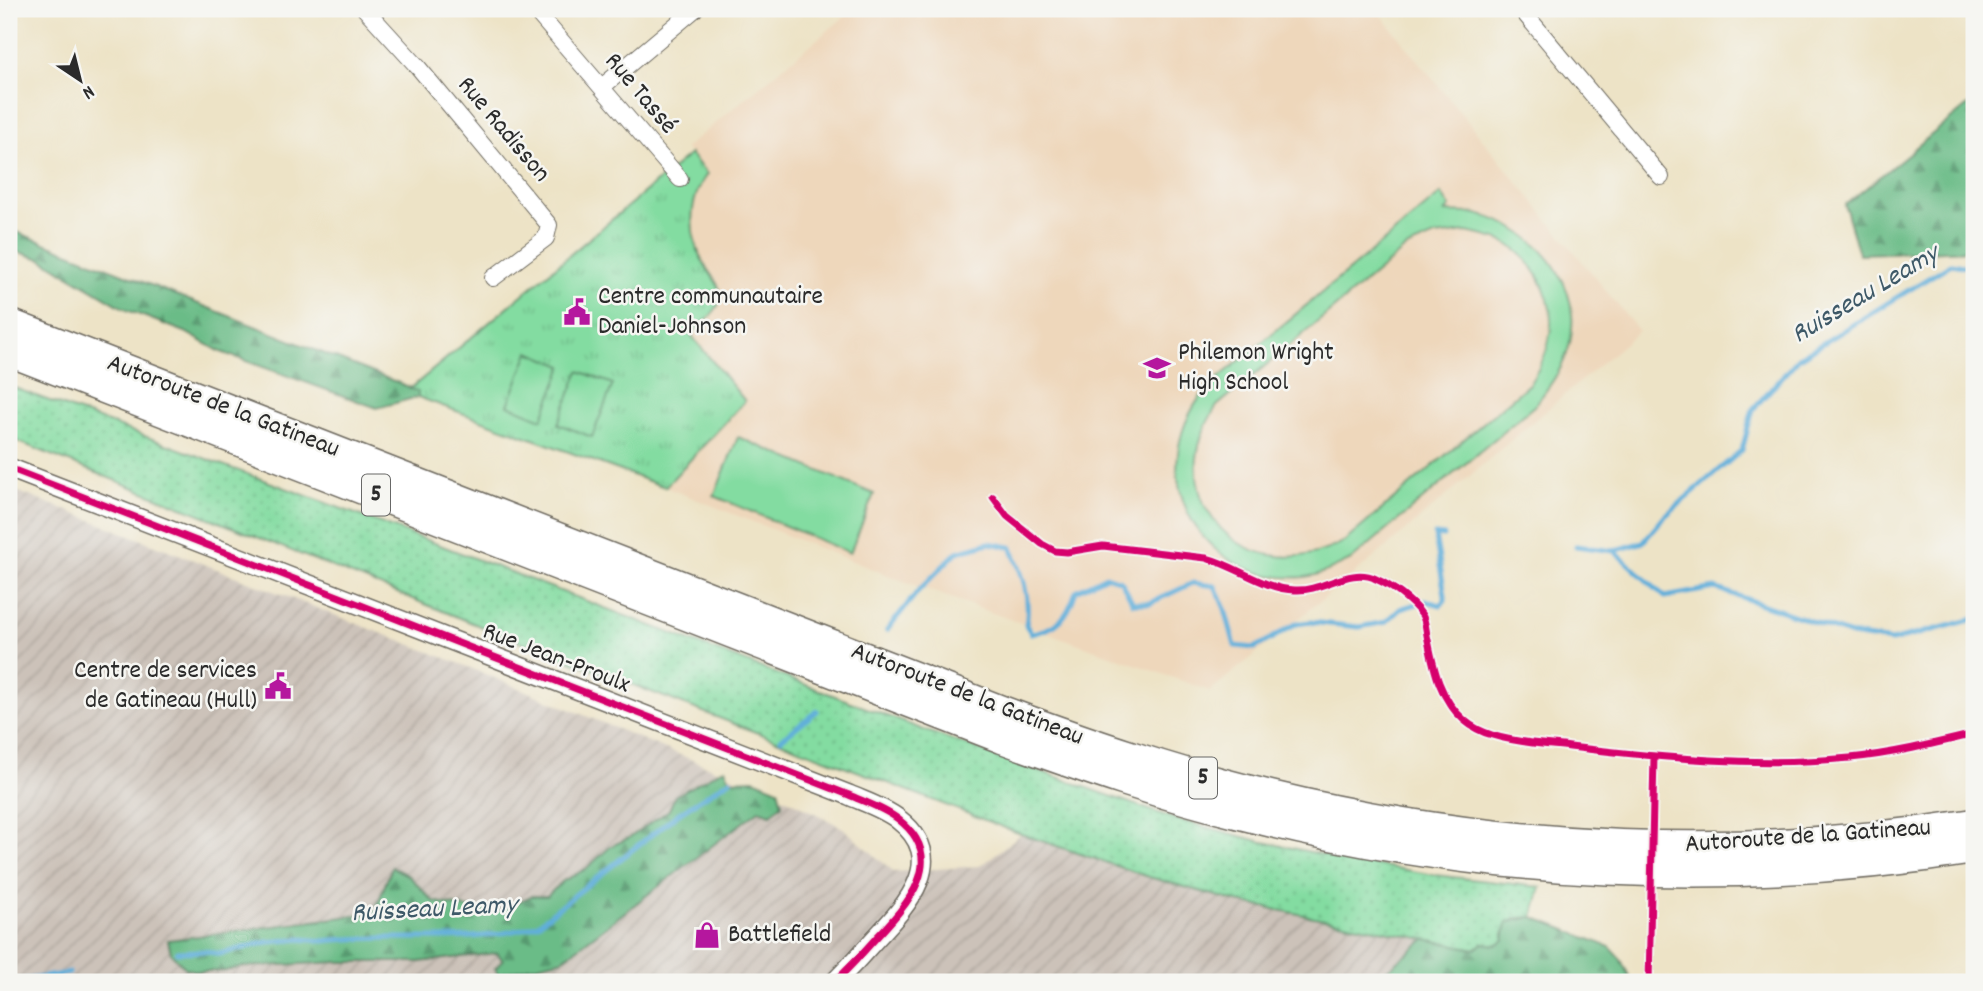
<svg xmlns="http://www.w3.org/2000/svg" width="1983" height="991" font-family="Dekko,sans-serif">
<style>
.built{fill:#eed7bb}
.industrial{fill:url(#industrial-furrows)}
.grass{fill:url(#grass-dots);stroke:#578466;stroke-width:2}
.forest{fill:url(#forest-firs);stroke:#4a7459;stroke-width:2}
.park{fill:url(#park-tufts);stroke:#578466;stroke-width:2}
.pitch{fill:#83dca1;stroke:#578466;stroke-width:2;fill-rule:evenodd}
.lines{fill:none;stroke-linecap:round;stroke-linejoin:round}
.stream{stroke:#61afda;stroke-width:5}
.minor-casing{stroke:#6f6b61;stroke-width:18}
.tertiary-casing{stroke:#6f6b61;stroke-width:22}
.motorway-casing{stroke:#6f6b61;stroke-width:31}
.minor{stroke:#fff;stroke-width:16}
.tertiary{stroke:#fff;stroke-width:19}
.motorway{stroke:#fff;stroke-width:28}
.cycleway-casing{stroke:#f6f6f2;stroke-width:11}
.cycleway{stroke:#d6006c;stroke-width:7}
.labels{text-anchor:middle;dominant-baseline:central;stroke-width:5;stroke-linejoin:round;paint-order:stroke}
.shield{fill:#f6f6f2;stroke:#686867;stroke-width:2}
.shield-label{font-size:24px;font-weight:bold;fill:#2b2b2b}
.street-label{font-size:26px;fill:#2b2b2b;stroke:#f6f6f2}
.poi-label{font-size:26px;fill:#2b2b2b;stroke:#f6f6f2;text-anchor:start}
.water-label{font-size:28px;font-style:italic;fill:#3e5968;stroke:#f6f6f2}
</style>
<defs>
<pattern id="industrial-furrows" width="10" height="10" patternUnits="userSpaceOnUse" patternTransform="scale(1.75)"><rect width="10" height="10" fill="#ccc2b9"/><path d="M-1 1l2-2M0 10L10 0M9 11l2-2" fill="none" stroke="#afa79f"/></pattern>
<pattern id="grass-dots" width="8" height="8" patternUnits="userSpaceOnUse" patternTransform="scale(1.75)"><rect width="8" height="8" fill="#83dca1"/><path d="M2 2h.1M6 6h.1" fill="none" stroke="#71bd8b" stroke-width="1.8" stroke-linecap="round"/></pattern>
<pattern id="forest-firs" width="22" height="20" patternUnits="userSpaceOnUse" patternTransform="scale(1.75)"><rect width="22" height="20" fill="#6abc87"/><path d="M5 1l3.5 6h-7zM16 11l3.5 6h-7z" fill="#57996f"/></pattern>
<pattern id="park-tufts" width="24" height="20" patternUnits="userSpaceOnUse" patternTransform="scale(1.75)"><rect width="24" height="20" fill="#83dca1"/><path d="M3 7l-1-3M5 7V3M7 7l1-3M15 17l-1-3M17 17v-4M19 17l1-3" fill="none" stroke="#71bd8b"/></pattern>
</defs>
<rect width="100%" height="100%" fill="#f6f6f2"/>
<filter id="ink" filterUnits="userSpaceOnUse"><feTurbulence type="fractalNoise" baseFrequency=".0143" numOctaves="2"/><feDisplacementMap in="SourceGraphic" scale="14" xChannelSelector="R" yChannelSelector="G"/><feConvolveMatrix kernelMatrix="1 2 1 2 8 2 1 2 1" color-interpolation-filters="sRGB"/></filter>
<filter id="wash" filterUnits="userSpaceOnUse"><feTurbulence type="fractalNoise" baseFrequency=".00686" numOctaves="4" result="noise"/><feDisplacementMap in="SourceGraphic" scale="28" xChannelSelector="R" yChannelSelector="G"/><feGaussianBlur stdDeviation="1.57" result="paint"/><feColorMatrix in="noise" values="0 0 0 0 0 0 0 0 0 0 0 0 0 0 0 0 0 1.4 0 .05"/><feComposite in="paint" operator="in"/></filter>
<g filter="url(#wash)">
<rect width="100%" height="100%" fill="#ede3c6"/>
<path class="built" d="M854,9h522l263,322 -256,219 -173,141 -315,-113 -230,-91 80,-86 -54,-67 16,-14 13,-18 -23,-52 -6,-30 3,-24 13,-22 -22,-26z"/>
<path class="industrial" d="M9,488l459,179 328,136 47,25 51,44 86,-6 41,-32 128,43 89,25 187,37 -53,43h-1363z"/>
<path class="grass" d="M9,386l428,158 487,186 251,89 84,22 94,20 82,14 106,12 -8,30 -17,1 -12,13v9l-8,5 -13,-2 -8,6 -237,-47 -89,-25 -128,-43 -531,-204 -481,-192z"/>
<path class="forest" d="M1974,100v150l-115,4 -14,-49z
M9,229l410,162 -1,6 -41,11 -156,-56 -36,-20 -58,-22 -86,-51 -32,-10z
M725,768l5,12 24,-1 24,10 4,15 -11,10 -12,-4 -196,149 -65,15 -3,-6 8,-8 -6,-7 -78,9h-80l-97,5 -17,4h-28l-12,-3 -14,-15 -3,-13 206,-27 18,-46 17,9 24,25 32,7 36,2 30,-14h16l16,-15 23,-12 25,-23 18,-8 40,-28 6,-14z
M1533,917l77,30 10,11 12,24h-260l53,-43 50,10 8,-6 13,2 8,-5 3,-18z"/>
<path class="park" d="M690,154l17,20c-20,29 -19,63 -1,93 6,10 18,22 14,34 -5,13 -19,24 -29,34l54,66 -80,86 -247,-90v-6l-8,-2z"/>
<path class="pitch" d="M1441,194l9,13 -5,5c11,1 22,0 32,2 67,15 118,84 85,151 -7,15 -17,27 -27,40l-184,155c-15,7 -29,15 -46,17 -109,9 -169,-111 -95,-192zM1466,232c14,3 30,5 42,12 13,8 22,19 30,32 21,36 15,73 -8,107l-185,158c-97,54 -191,-42 -128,-135l189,-158 29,-12z
M529,352l34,14 -21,53 -34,-14z
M579,371l34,13 -21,53 -34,-13z
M738,437l136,57 -24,59 -136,-57z"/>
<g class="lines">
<path class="stream" d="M1576,546l38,5 29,-9 22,-26 77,-66 11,-41 46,-51 152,-94 23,4
M1614,551l51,46 50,-9 136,47 41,6 82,-22
M887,630l32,-40 38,-38 32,-9 22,4c11,26 20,49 15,78l5,8c28,-4 37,-17 45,-42l30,-15 15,5 12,22h17l43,-20 22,3 10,23 10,37 20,2 41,-24 14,-2 49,5 27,-5 14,-13 26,-8 15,4 4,-5v-5l-10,-60 9,1
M781,739l36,-28
M177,952l28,-1 14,3 49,-12 32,-3 24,2c69,-9 148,7 214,-17l141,-111 51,-33
M14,982l55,-9"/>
</g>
</g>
<g filter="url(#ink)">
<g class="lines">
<defs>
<path id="minor" d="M365,9l53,58 131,158 -3,13 -53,40
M534,9l146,170
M1521,9l140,168
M602,87l93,-78"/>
<path id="tertiary" d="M9,468l840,327c16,7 35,13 49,24 52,40 9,86 -22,119 -13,15 -27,30 -41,44"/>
<path id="motorway" d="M9,323l990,386c89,33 179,64 272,86 230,56 470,65 703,28
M9,352l993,387c80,29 160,57 242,77 238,61 488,73 730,34"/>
</defs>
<use href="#minor" class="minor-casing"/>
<use href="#tertiary" class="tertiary-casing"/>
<use href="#motorway" class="motorway-casing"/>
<use href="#minor" class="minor"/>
<use href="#tertiary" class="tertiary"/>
<use href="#motorway" class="motorway"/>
<defs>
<path id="cycleway" d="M9,468l840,327c16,7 35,13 49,24 52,40 9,86 -22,119 -13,15 -27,30 -41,44
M993,497l14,19 35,28 13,7 12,1 36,-6 103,12c31,8 57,31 89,32 28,2 55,-24 81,-11 16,7 36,22 46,36 4,6 4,18 6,25 6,30 12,59 36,80 8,7 18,12 28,15 25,8 53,9 78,12 92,11 188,20 280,11 42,-4 83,-14 124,-24
M1649,982l5,-226"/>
</defs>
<use href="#cycleway" class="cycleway-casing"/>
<use href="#cycleway" class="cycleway"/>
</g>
</g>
<defs>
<symbol id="civic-bare" viewBox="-9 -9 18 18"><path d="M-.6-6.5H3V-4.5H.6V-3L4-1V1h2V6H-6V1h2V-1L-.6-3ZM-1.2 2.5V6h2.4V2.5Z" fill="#b5179e" stroke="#f6f6f2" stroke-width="2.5" paint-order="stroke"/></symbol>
<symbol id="school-bare" viewBox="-9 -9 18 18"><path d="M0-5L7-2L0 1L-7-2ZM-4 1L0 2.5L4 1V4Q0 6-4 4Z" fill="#b5179e" stroke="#f6f6f2" stroke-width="2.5" paint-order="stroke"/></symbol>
<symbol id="shop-bare" viewBox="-9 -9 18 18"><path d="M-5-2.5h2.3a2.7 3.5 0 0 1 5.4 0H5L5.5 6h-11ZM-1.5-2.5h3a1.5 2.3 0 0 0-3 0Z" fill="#b5179e" stroke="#f6f6f2" stroke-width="2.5" paint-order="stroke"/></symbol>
</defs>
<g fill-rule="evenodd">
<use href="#civic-bare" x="558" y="293" width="38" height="38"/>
<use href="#school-bare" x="1138" y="349" width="38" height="38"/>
<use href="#civic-bare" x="259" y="667" width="38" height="38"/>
<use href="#shop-bare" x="688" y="916" width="38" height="38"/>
</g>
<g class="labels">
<g class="shield">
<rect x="362" y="474.5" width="28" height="41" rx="5"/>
<rect x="1189" y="757.5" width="28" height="41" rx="5"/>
</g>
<g class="shield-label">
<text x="376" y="495">5</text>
<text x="1203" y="778">5</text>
</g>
<g class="street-label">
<text transform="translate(640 94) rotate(50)">Rue Tassé</text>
<text transform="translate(503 130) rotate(50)">Rue Radisson</text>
<text transform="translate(223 407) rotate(21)">Autoroute de la Gatineau</text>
<text transform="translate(556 659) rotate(21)">Rue Jean-Proulx</text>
<text transform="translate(967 695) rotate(21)">Autoroute de la Gatineau</text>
<text transform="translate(1808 837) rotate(-4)">Autoroute de la Gatineau</text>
</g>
<g class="poi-label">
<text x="598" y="297">Centre communautaire<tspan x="598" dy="30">Daniel-Johnson</tspan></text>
<text x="1178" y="353">Philemon Wright<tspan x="1178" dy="30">High School</tspan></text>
<text x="257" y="671" text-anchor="end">Centre de services<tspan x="257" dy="30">de Gatineau (Hull)</tspan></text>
<text x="728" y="935">Battlefield</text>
</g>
<g class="water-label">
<text transform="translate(1866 296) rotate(-31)">Ruisseau Leamy</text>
<text transform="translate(434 911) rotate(-3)">Ruisseau Leamy</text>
</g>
</g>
<rect width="1983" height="991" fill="none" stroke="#f6f6f2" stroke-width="35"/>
<g transform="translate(80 80) rotate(145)" stroke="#f6f6f2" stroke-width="5" paint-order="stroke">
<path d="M0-5L12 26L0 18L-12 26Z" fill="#2b2b2b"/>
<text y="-10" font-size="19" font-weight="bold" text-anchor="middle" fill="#2b2b2b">N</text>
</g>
</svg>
